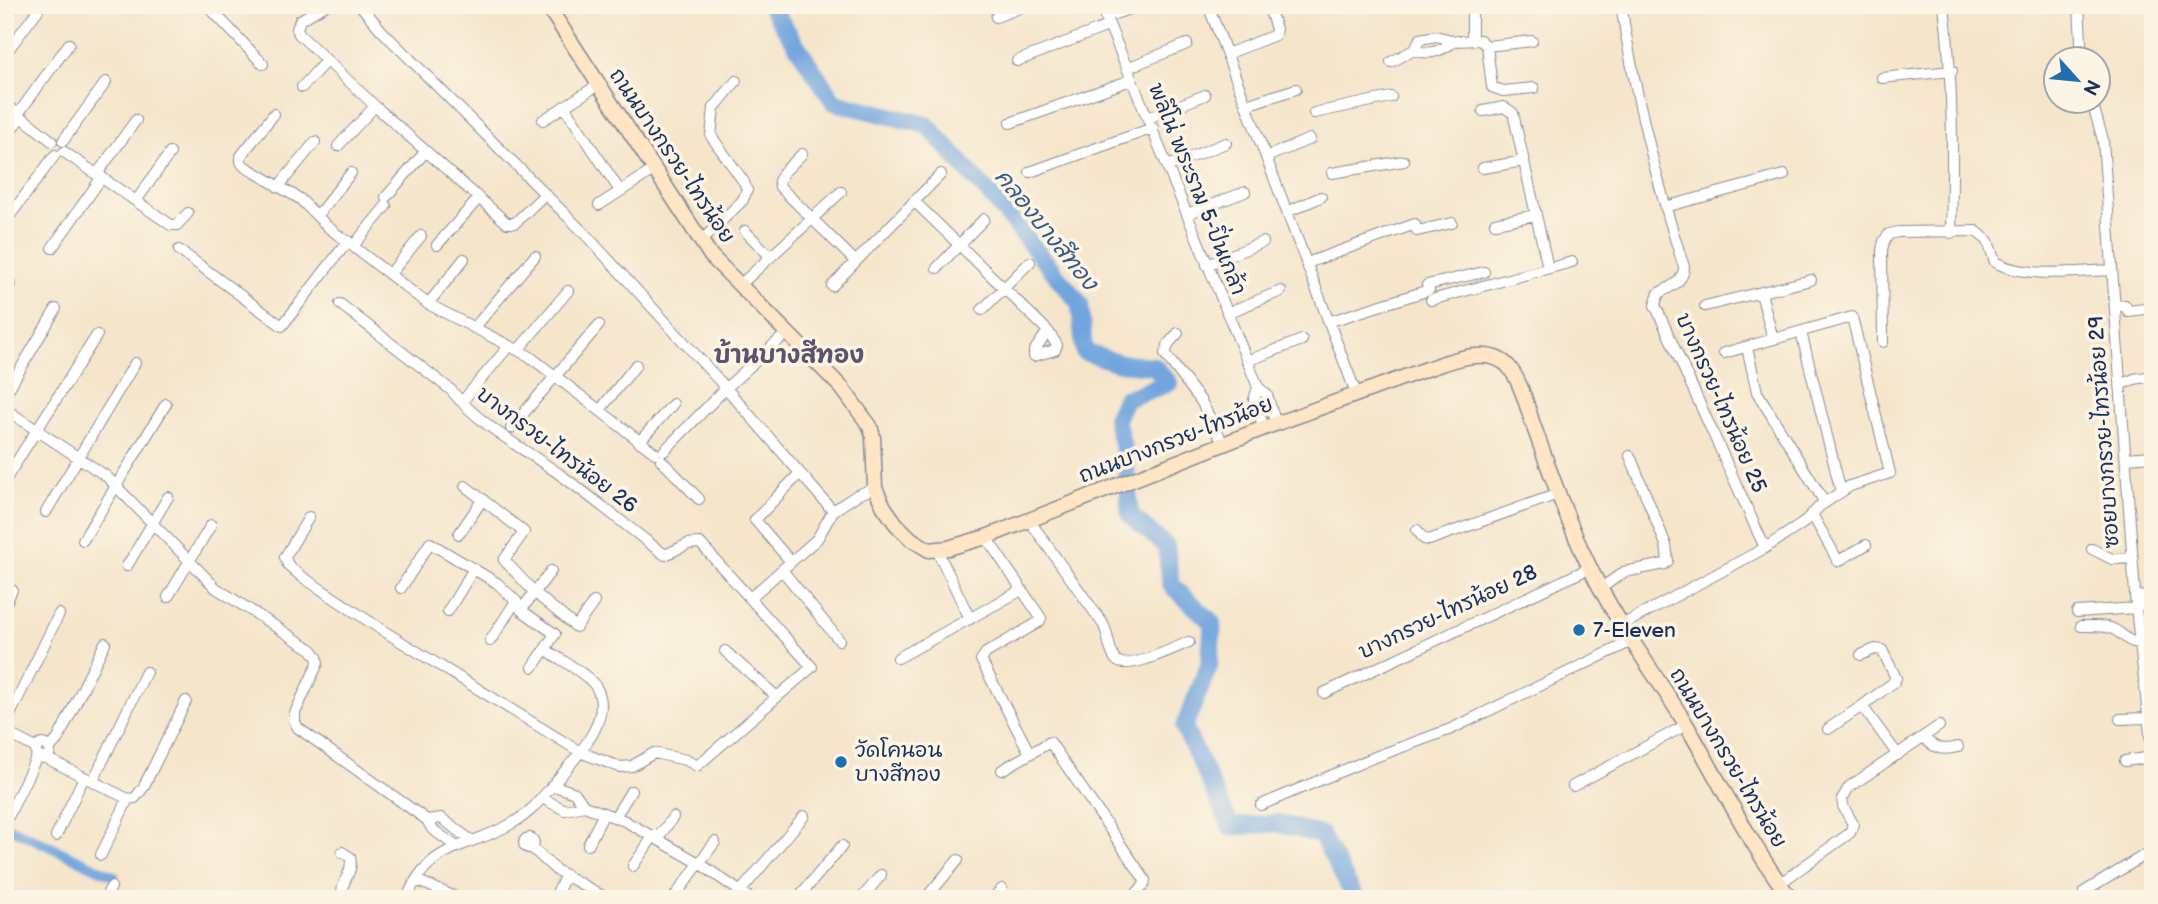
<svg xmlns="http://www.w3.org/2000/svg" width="2158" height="904" font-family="'Balsamiq Sans','Playpen Sans Thai',sans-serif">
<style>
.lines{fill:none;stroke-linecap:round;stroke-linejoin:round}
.canal{stroke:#72a5de;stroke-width:10}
.river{stroke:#72a5de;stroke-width:18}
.minor-casing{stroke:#888a94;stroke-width:12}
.secondary-casing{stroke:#888a94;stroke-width:17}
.minor{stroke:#fff;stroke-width:10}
.secondary{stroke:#fee5c5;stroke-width:14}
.poi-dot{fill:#1f6fb2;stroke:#fcf5e5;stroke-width:2.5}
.labels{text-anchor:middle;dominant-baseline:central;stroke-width:7;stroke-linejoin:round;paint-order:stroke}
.street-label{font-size:21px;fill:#1b2f5e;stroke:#fcf5e5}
.poi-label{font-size:21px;fill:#1b2f5e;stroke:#fcf5e5;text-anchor:start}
.water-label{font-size:23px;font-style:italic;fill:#39588b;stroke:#fcf5e5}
.quarter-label{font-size:24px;font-weight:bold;fill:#5a546e;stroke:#fcf5e5}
</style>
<rect width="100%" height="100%" fill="#fcf5e5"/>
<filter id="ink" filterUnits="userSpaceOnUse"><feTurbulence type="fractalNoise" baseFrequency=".0143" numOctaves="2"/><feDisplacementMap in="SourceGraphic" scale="14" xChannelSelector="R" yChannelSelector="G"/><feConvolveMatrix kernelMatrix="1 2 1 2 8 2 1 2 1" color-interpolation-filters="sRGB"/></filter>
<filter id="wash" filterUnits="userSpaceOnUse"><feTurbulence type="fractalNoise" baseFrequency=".00686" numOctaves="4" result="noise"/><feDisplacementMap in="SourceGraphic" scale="28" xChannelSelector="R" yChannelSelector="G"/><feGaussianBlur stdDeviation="1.57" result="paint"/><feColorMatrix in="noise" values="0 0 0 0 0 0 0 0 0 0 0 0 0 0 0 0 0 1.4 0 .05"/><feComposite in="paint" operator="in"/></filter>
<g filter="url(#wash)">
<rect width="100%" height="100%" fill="#f5e5cb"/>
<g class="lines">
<path class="canal" d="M5,826l109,50"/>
<path class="river" d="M770,5l64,97 93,23 71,79 82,100 4,48 35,11 35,3 15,17 -44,16 -9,20 9,36 5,60 36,31 5,39 42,38 -4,43 -25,61 47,100 46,-4 44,12 35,64"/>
</g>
</g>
<g filter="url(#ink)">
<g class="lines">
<defs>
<path id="minor" d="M207,5l56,59
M326,5l-26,15 -3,9 2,5 76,72 132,117h8l30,-29
M360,5l22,26 203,203 141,154 107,123
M1101,5l157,382 9,8 9,29
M1208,5l148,388
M1621,5c14,89 35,176 63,262 0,15 -14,20 -25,26l-4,12 110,243
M1944,5c9,76 9,151 7,228
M2079,5l3,55
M996,17l31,-12
M1105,17l37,-12
M1472,39v-34
M1487,46l45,-5
M1414,50c16,6 27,1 41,-9
M5,54l33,-44
M1227,54l48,-19 1,-6 -8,-24
M1017,61l91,-35
M1391,62l23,-12 6,-11 16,-3 19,5 25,-1 7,6 5,41 11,4 31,-3
M1127,68l60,-24
M1882,78l70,-7
M302,87l24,-26
M2092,102l11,38 33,468 17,152
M5,104l47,37
M1246,105l50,-16
M564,106l56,85
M1483,111l21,-4 9,6 35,155
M1314,113l77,-16
M18,114l51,-70
M274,114l-33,42v6l3,4 56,33 29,29 99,76 101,52 126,97
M1148,118l57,-23
M543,120l55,-35
M1010,123l121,-43
M5,137l16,-20
M63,141l43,-59
M338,146l37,-40
M64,152l107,73h6l11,-12
M802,154l-18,18 -5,9 1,6 75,74
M1266,157l44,-18
M1168,166l58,-23
M1483,168l41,-7
M1030,172l123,-44
M1332,173l72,-12
M97,174l39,-54
M278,187l37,-45
M386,197l40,-46
M136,201l34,-48
M914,201l134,130 9,14 -2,5 -21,6v-5l14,-20
M599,205l56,-36
M1665,207l119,-32
M1287,212l34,-15
M1187,214l58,-22
M317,216l34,-43
M5,222l50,-67
M1495,223l41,-8
M745,231l26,26
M1417,231l35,-8
M701,241l42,-41 4,-10 -3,-8 -33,-46 3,-28 22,-27
M354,245l32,-39
M437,245l42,-47
M52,248l50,-71
M179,250l103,76 66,-85
M1307,263l108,-39
M1207,265l56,-23
M937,268l47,-49
M390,274l31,-38
M740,285l101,-93
M1427,285l57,-13
M832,286l109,-112
M5,293l5,-9
M1761,293l12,46
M1431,300l141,-38
M428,304l36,-45
M1705,306l106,-26
M2115,307l10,-2 3,6 25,-3
M982,310l48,-48
M1227,313l54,-22
M1328,322l101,-32
M474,328l61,-72
M1801,332l40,160
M1178,333l-9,10 -4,11 36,47 23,44
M1883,342l-1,-92 2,-9 5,-7 9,-2 78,-1 12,10 7,21c30,17 82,9 117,8
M1747,347l10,45 68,111
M519,349l49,-58
M1247,361l55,-21
M2120,385l14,-6 19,-3
M1258,387l-4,13 10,28
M5,395l51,-86
M466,397l43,-51
M5,409l101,67 110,112 96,62 5,7 1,6 -23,50v9l3,6 129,92 5,9 25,18
M600,410l36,-45
M511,428l88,-103
M639,442l34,-38
M664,451l62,-63 61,-55
M2126,458l27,-2
M661,460l38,39
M5,480l92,-145
M465,486l59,46 -20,28 31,33 41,34 18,-25
M46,512l89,-149
M1812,514l26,47 28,-16
M309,517l-24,40 3,8 13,11 81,54 200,123 38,14 12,-1 22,-13 32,7 11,6 115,-99 -112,-124 -12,1 -23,11c-35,-26 -68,-54 -103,-79 -37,-27 -82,-50 -111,-86l-111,-86
M1029,520l74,104c6,10 5,27 13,36 10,12 60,-13 73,-18
M1417,530l7,9 5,1 129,-46
M459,534l24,-35
M986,537l55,81 -2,4 -53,31 -5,7 48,92
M83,540l83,-136
M2092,549l20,10 21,-1
M937,550l33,69
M791,562l-36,-42 45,-47
M127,566l41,-69
M782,570l57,70
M401,588l29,-45 67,40 19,18 5,9 34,24 -22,33
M1601,588l23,-16 41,-8 3,-3 -2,-16 -36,-89
M2135,596l18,1
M168,597l43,-72
M750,598l67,-59 16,-28 24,-16 18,-7
M2136,604l17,1
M5,605l7,-15
M521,610l30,-39
M448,611l25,-41
M2077,612l59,-4
M1622,625l143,-77 37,-24 18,-18 30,-20 40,-13 -38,-156 -128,36
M2081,626c11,0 25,-1 34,4 10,5 11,12 24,13
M2139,637l14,-2
M490,641l26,-40
M725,651l52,46
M1861,655l14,-6 7,1 14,28 -2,4 -32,24
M898,658l120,-66
M1324,693l266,-125
M2120,719l27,-1
M5,725l54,-111
M1828,729l34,-23 36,49
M5,732l31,16
M1923,737c12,12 19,14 35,10
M36 751a7 7 0 1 1 14 0a7 7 0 1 1-14 0Z
M49,749l9,-10 47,-96
M46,758l82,41 7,-1 8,-10 43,-87
M2125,761l27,-4
M1002,770l48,-28 95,138 -1,5 -12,14
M93,781l53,-109
M552,785l23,8 9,13
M1573,786l113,-61
M542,798l23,12 19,-4 41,15 74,42 52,36
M1261,805l114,-48 76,-28 181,-88
M9,815l28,-59
M615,817l16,-26
M427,820l14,-2 31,23
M56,836l28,-59
M524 843a5 5 0 1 1 10 0a5 5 0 1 1-10 0Z
M658,838l15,-21
M588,845l16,-32
M531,847l25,23 52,29
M342,852l8,5c4,15 -8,22 -8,36l10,6
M101,855l27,-56
M633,866l21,-31
M416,880l44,19
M1779,884l71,-51 3,-9 -10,-18 -1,-7 7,-12 90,-61
M2084,892l69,-42
M675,896l40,-54
M105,899l6,-12
M407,899c21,-58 65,-50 109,-78 17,-10 28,-26 41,-41 18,-22 58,-61 39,-93 -8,-13 -37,-28 -51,-38
M554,899l12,-24
M734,899l70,-83
M797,899l45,-53
M861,899l20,-24
M925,899l33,-39
M992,899l10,-10"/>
<path id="secondary" d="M547,5l164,251 131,132 22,30 6,8 3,11 2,51 9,19 12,17 15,15 18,11 19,-2 38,-11 278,-109 160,-58c23,-8 65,-26 85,-3 13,16 19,44 26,63 17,47 33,93 55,138 27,56 65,105 97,158 34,58 63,119 104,173"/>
</defs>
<use href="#minor" class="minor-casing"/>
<use href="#secondary" class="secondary-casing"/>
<use href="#minor" class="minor"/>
<use href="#secondary" class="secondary"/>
</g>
</g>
<g class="poi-dot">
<circle cx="1579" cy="630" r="7"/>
<circle cx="841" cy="762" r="7"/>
</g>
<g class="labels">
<g class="street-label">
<text transform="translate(672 156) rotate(56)">ถนนบางกรวย-ไทรน้อย</text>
<text transform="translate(1197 189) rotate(68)">พลีโน่ พระราม 5-ปิ่นเกล้า</text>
<text transform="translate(1721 403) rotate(66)">บางกรวย-ไทรน้อย 25</text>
<text transform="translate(2104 432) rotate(-94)">ซอยบางกรวย-ไทรน้อย 29</text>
<text transform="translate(1176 440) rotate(-21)">ถนนบางกรวย-ไทรน้อย</text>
<text transform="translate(557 450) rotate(37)">บางกรวย-ไทรน้อย 26</text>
<text transform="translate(1448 612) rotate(-25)">บางกรวย-ไทรน้อย 28</text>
<text transform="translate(1728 758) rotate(59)">ถนนบางกรวย-ไทรน้อย</text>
</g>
<g class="poi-label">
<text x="1593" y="630">7-Eleven</text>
<text x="855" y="750">วัดโคนอน<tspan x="855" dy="24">บางสีทอง</tspan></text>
</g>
<g class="water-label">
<text transform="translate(1046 230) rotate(51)">คลองบางสีทอง</text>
</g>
<g class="quarter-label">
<text x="789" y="355">บ้านบางสีทอง</text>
</g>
</g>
<rect width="2158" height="904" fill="none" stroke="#fcf5e5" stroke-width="28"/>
<g transform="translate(2077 80) rotate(117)"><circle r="33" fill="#fcf5e5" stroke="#a2a6af" stroke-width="2"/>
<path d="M0-5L12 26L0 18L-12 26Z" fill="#1f6fb2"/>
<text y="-10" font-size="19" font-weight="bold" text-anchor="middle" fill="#1b2f5e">N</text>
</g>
</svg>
